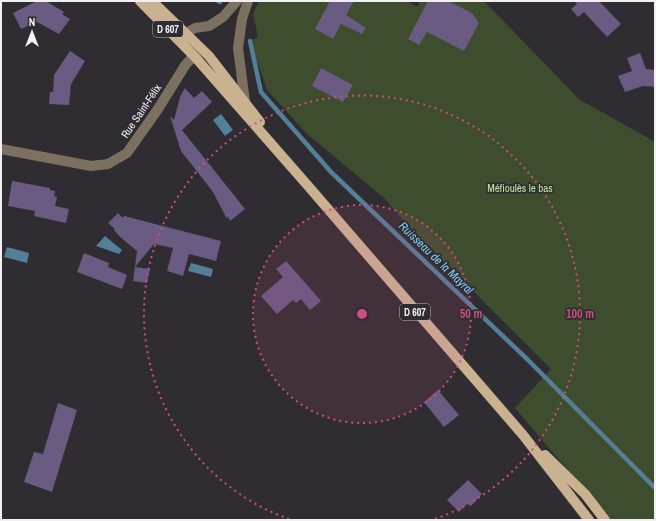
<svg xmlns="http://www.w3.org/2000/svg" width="656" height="521" font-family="'Archivo Narrow',sans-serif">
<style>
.green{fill:#3e4d2e}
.water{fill:#537f98}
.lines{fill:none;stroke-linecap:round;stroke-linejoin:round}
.stream{stroke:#537f98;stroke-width:4.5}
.building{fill:#695b81}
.minor{stroke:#7c7061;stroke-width:10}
.major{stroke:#cab291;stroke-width:10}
.ring{fill:none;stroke:#ce4e81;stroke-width:2;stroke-dasharray:2 4}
.labels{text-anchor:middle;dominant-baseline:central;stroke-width:3.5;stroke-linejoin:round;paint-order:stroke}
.shield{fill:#2f2d32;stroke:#b7b6ba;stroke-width:1}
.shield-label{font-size:10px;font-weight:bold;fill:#f1f1f4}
.street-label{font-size:11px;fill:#f1f1f4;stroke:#2f2d32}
.park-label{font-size:11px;fill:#c3e3a2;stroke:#2f2d32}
.water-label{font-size:12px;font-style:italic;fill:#85ccf6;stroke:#2f2d32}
.centre{fill:#ce4e81;stroke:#2f2d32;stroke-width:2}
.ring-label{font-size:12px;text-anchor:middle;font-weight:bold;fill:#ce4e81;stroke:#2f2d32;stroke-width:3.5;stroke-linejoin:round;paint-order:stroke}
</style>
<rect width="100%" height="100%" fill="#2f2d32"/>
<path class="green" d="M259,1h147l11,6 3,-6h64l95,98 76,43v378h-45l-95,-112 36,-39 -140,-140 -27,-31 -77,-64 -40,-44 -17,-49 8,-4 -5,-23z"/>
<path class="water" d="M221,114l12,16 -8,6 -12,-16z
M105,236l17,14 -3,4 -23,-8z
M7,247l22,6 -2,10 -23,-6z
M191,263l22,6 -2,8 -23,-6z"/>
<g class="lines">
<path class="stream" d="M218,1l2,1
M250,41l11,51 70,80 197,188 127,128"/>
</g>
<path class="building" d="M37,1h9l18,11 -2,2 8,5 -11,15 -22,-12 -16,7 -8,-16z
M330,1h24l-8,14 20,13 -4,6 -21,-10 -8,15 -18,-10z
M428,1h20l24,12 7,10 -15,28 -37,-19 -8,13 -11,-6z
M574,1h25l22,23 -14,13 -23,-25 -6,5 -7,-8 6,-5z
M70,51l15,10 -14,23 -2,21 -20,-1 1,-12h3l1,-17z
M640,53l6,16 9,1v17l-12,-1 -18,6 -7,-16 14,-5 -5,-13z
M321,68l32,17 -10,17 -31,-16z
M185,88l9,10 8,-7 10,11 -30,28 63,79 -15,12 -2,-5 -1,3 -14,-27 -32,-41 -11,-35 4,4 6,-23z
M12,181l38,7v2l5,1 -1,5 3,1 -2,9 14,3 -3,14 -32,-7 1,-5 -27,-5z
M118,213l5,5 1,-2 97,25 -5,20 -27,-7 -6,22 -16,-5 6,-23 -19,-4 -19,23 15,2 -3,14 -14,-2 4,-30 -18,-15 -5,-6 1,-1 -7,-6z
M84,253l25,10 -1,4 19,8 -5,14 -45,-17z
M286,261l35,40 -11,9 -9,-11 -5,4 -3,-3 -16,14 -16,-18 22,-19 -7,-8z
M438,390l21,25 -15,12 -20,-25z
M58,403l19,7 -25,82 -28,-10 10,-30 9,2z
M468,480l14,14 -11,12 -3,-3 -9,9 -12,-12z"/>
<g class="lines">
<path class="minor" d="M186,33l9,-5 14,-2 14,-9 14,-16
M245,102l-7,-54 4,-29 6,-18
M1,149l90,17 17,-2 19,-11 31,-44 28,-45 5,-5 5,-1"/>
<path class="major" d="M140,1l56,57 113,129 214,248 66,85
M152,1l57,55 51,66
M545,455l40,39 20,26"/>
</g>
<circle cx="362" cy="314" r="109" fill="#ce4e81" fill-opacity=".12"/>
<g class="ring">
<circle cx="362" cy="314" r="109"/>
<path d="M289 519A218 218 0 1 1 435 519"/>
</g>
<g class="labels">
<g class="shield">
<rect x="153" y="21" width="30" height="16" rx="3"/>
<rect x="400" y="304" width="30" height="16" rx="3"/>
</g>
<g class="shield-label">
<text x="168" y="29">D 607</text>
<text x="415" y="312">D 607</text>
</g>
<g class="street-label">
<text transform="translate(141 111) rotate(-56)">Rue Saint-Félix</text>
</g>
<g class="park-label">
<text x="520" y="188">Méfioulès le bas</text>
</g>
<g class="water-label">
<text transform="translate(436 258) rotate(44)">Ruisseau de la Mayral</text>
</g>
</g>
<circle cx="362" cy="314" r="6" class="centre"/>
<g class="ring-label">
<text x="471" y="318">50 m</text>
<text x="580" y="318">100 m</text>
</g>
<rect width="656" height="521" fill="none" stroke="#f1f1f4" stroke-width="4"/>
<g transform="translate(32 32)" stroke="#2f2d32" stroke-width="3" paint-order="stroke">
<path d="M0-3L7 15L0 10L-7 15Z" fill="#f1f1f4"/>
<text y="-6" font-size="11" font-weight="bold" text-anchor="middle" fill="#f1f1f4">N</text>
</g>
</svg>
